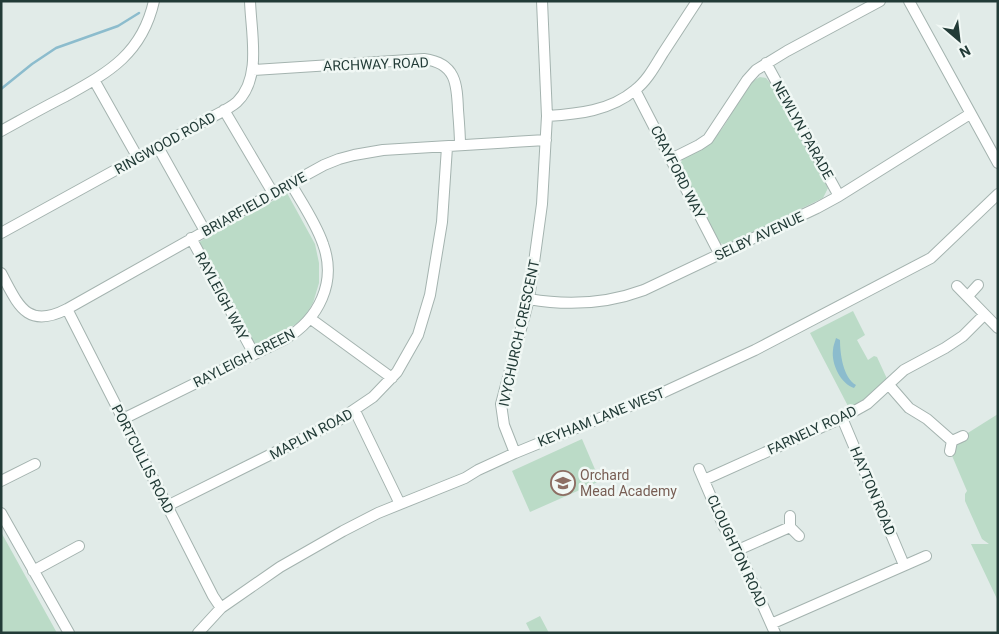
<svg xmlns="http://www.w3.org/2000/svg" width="999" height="634" font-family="Roboto,sans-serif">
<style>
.green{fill:#bbdbc7}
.water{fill:#8cbccd}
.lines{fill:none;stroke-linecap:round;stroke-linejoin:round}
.stream{stroke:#8cbccd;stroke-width:2.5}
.minor-casing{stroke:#a4b3af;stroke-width:12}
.minor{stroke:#fff;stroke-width:10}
.labels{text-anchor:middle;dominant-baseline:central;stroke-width:5;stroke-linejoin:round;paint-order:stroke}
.street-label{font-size:14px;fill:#223b37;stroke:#f1f8f5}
.education-label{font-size:14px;fill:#785e54;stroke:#f1f8f5;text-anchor:start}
</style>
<rect width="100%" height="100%" fill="#e1ebe8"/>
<path class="green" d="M760,77l6,1 5,6 57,104 -5,10 -97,47 -9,-3 -36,-74v-5l2,-6c11,-7 23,-13 33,-21 14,-13 26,-51 44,-59z
M287,193l28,51 4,19v20l-6,20 -11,18 -47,25 -56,-104z
M853,311l12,24 -8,5 11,20 6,-4 3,1 11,24 -22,17 -17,10 -39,-75z
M998,414v187l-27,-57h18l-7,-5 -17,-38v-7l2,-3 -17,-40 13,-15z
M582,439l18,42 -70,31 -18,-41z
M1,532l56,101h-56z
M540,616l9,17h-18l-5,-10z"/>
<path class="water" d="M836,338l4,2c0,13 3,38 16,45l-2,3c-13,-4 -23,-24 -21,-38 0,-4 2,-8 3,-12z"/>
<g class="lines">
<path class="stream" d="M1,89l31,-25 24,-16 62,-22 21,-13"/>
<defs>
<path id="minor" d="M909,1l89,162
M766,63l73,133
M253,70l171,-11c32,4 33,25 34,51 1,12 2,24 2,35
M94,80l44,78
M635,90l85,165
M224,110l49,83
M547,116c31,-2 63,-5 88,-26 12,-9 20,-24 28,-37 11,-17 23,-35 34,-52
M1,131c22,-12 43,-24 65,-35 43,-24 76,-42 88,-95
M158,147l47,84
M671,159l28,-14 9,-6 39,-59 9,-10 31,-19 93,-50
M1,233l209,-115c9,-5 19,-9 27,-16 25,-24 14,-69 13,-101
M191,238l63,116
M1,273c17,31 25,57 66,36l206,-116 51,-28 15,-6 15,-4 29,-5 163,-10
M957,286l41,42
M968,296l10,-11
M529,299c39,7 77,5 115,-9l173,-82 22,-12 131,-82
M67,309l146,287 8,12
M311,319l81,59
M889,385l20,23 18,11 25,22 -2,10
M355,411l45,93
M842,418l62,147
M123,419l162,-80c34,-20 52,-57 38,-95 -7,-21 -21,-41 -32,-60
M952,441l11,-5
M515,453l-11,-28 -3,-21 28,-105 13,-95 5,-88 -5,-115
M699,469l25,58 14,23 37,83
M704,480l138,-62 25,-14 37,-34 41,-22 18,-12 21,-21
M1,481l34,-17
M167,506l169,-84 37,-25 24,-25 21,-37 12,-40 12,-73 5,-75
M1,513l68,120
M790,516v11l9,9
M738,550l52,-23
M33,571l46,-25
M771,624l155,-68
M198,633l23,-25 59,-41 63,-36 35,-18 87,-35 13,-8 37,-17 149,-61 91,-42 176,-92 67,-64"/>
</defs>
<use href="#minor" class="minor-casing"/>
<use href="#minor" class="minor"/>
</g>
<defs>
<symbol id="school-ring" viewBox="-11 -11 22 22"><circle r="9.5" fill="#f1f8f5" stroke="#8d6e63" stroke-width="1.5"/><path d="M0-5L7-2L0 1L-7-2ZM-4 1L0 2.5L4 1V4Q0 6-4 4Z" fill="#8d6e63"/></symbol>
</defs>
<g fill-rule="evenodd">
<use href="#school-ring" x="549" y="469" width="28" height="28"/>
</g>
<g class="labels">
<g class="street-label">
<text transform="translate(376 64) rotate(-2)">ARCHWAY ROAD</text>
<text transform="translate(803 130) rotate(61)">NEWLYN PARADE</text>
<text transform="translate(165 143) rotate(-29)">RINGWOOD ROAD</text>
<text transform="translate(678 172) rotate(63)">CRAYFORD WAY</text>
<text transform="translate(254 204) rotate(-29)">BRIARFIELD DRIVE</text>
<text transform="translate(759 236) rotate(-25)">SELBY AVENUE</text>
<text transform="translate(222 296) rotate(62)">RAYLEIGH WAY</text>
<text transform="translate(519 333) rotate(-78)">IVYCHURCH CRESCENT</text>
<text transform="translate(244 358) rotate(-27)">RAYLEIGH GREEN</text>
<text transform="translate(601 417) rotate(-22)">KEYHAM LANE WEST</text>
<text transform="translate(812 430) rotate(-25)">FARNELY ROAD</text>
<text transform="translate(311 434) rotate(-28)">MAPLIN ROAD</text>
<text transform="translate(143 459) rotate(63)">PORTCULLIS ROAD</text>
<text transform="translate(873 491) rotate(67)">HAYTON ROAD</text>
<text transform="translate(737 551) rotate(65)">CLOUGHTON ROAD</text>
</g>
<g class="education-label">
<text x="580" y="475">Orchard<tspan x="580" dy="16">Mead Academy</tspan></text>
</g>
</g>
<rect width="999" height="634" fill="none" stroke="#223b37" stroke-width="5"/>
<g transform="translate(959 40) rotate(152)" stroke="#f1f8f5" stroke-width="4" paint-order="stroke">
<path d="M0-4L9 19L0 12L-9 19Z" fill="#223b37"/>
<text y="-8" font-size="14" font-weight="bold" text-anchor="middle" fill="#223b37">N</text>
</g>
</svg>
